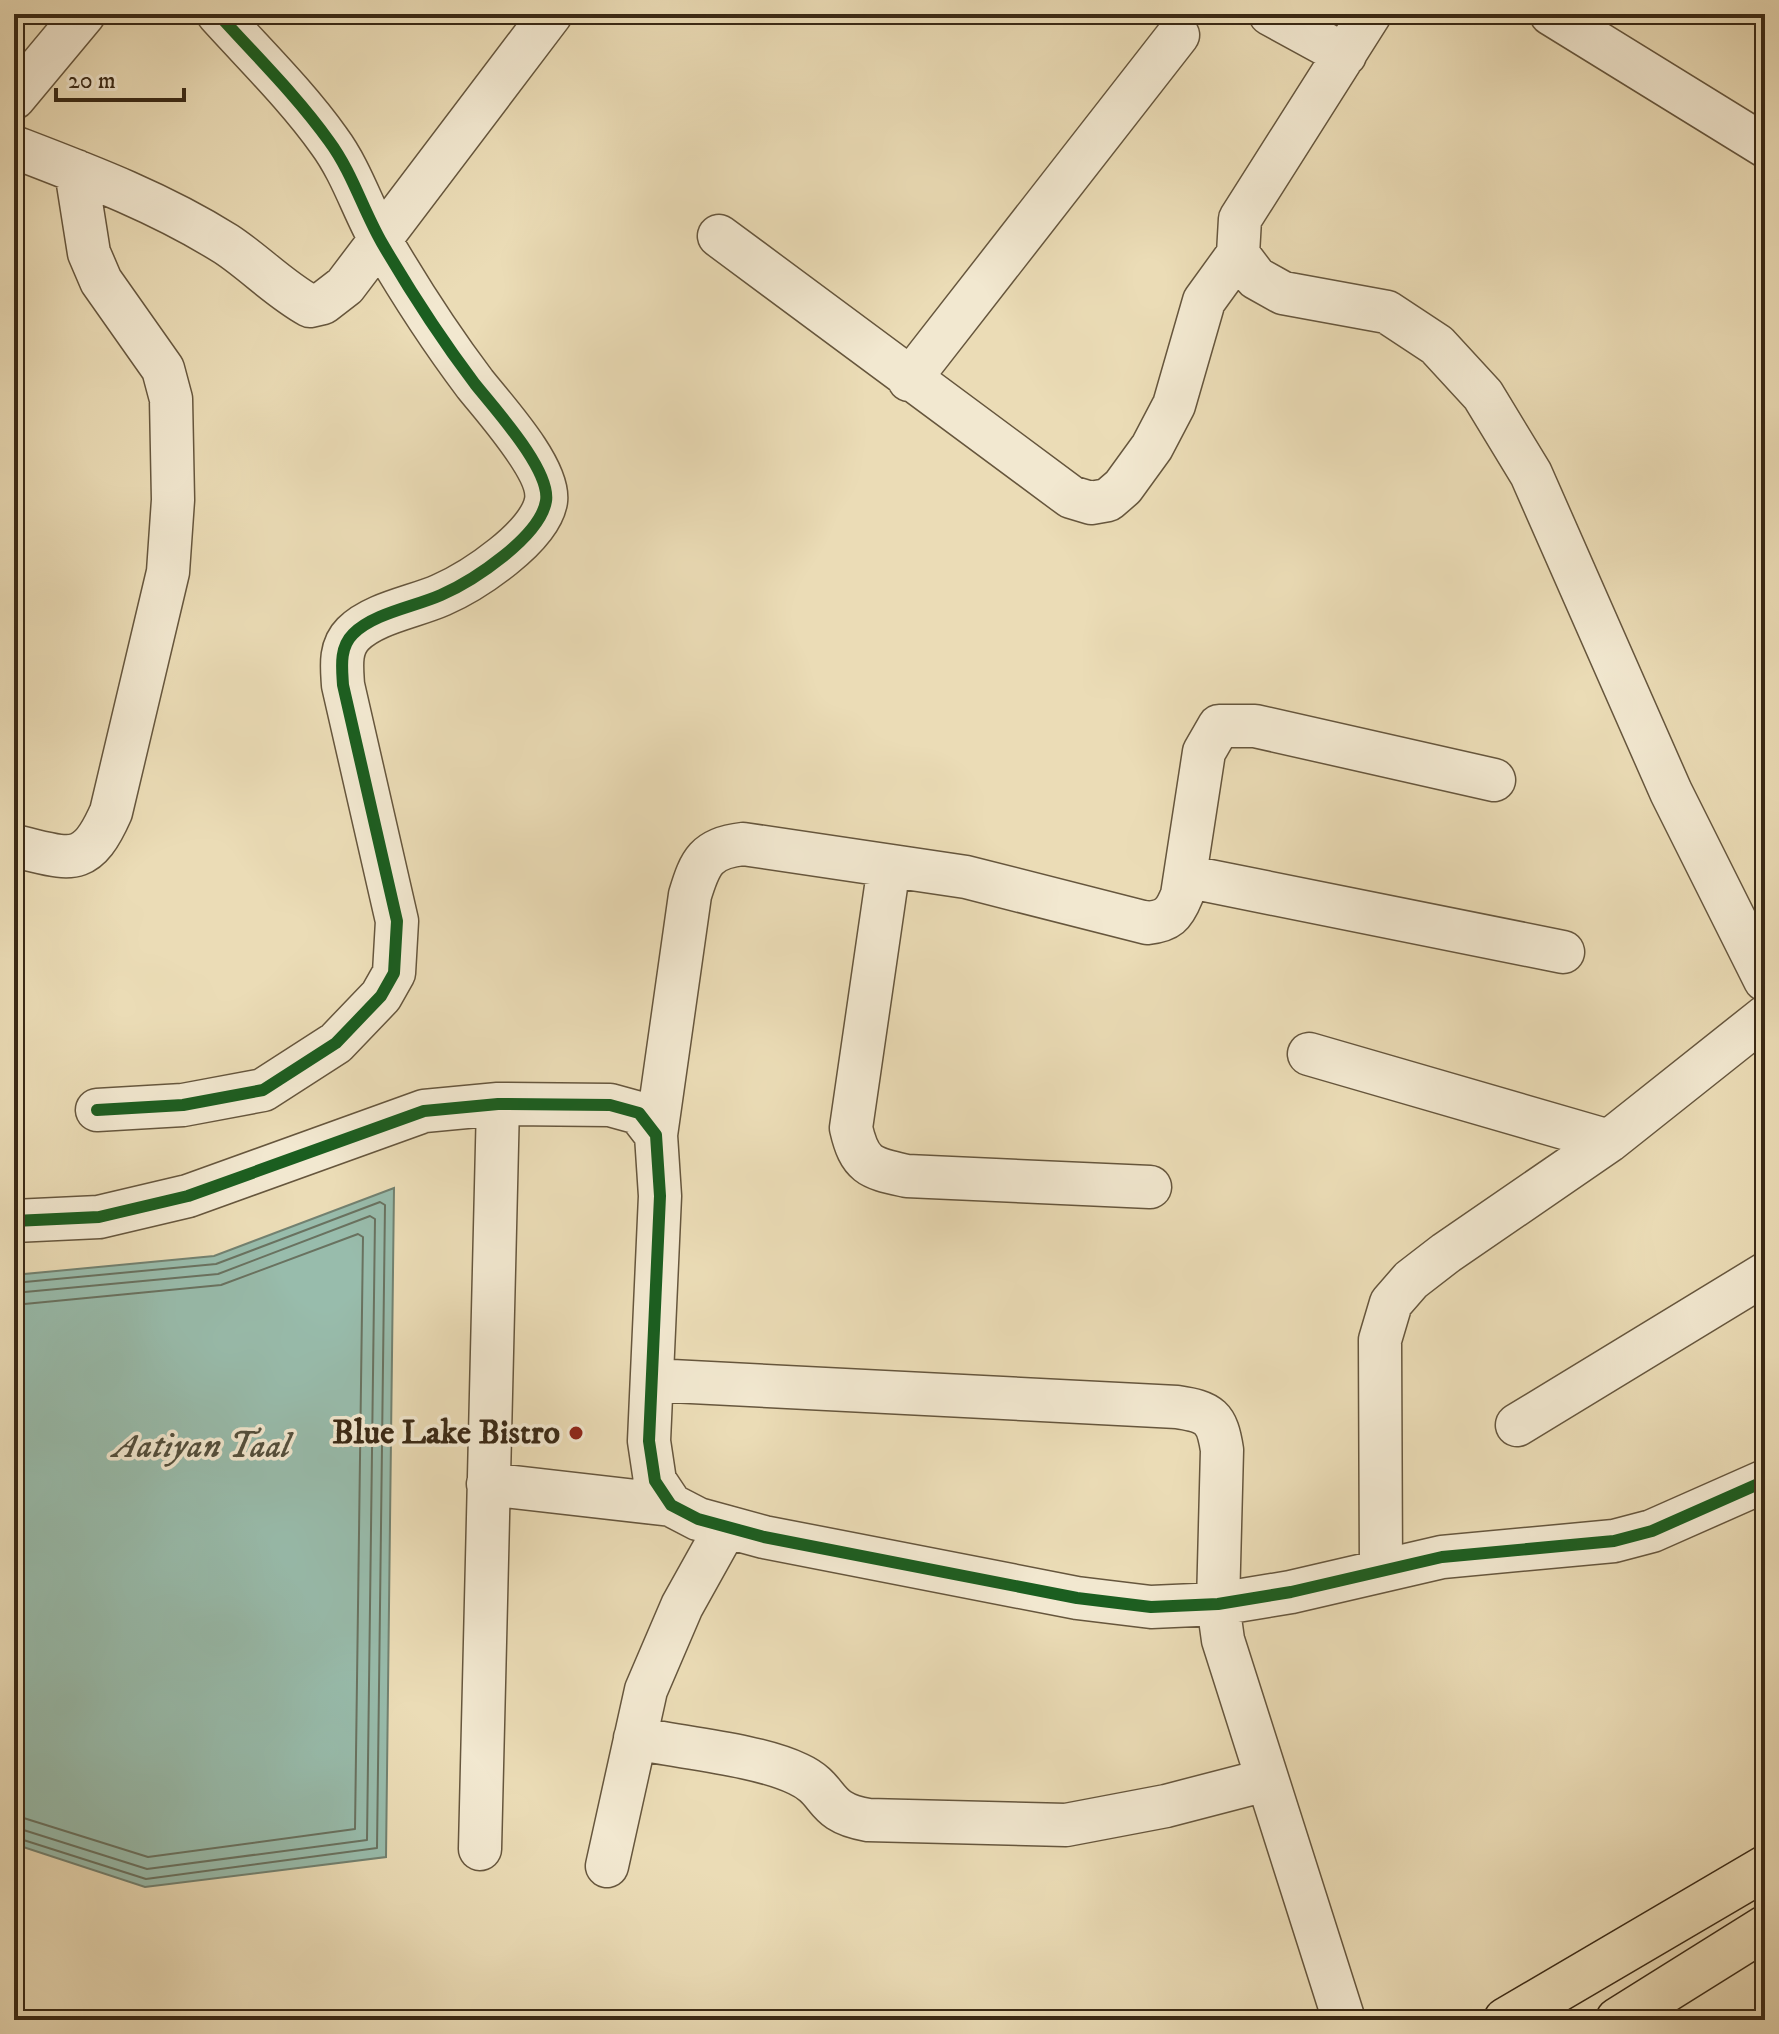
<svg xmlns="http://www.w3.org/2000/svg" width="1779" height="2034" font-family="'IM FELL DW Pica',serif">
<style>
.water{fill:#98bcac;stroke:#728170;stroke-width:2}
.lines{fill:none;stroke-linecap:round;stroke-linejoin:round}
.shore{stroke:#697260;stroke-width:2}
.street-casing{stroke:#66563d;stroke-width:45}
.primary-casing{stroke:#3a2915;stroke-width:47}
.street{stroke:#f2e8d0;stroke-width:42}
.primary{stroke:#ebdcb6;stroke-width:44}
.cycleway-casing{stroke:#f2e8d0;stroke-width:17}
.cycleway{stroke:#1b5e20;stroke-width:12}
.poi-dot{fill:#8f2418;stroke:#f2e8d0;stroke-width:3}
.labels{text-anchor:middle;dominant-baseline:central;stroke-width:7;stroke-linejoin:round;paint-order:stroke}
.poi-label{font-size:34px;font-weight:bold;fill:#3a2915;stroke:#f2e8d0;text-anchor:end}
.water-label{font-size:36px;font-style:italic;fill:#524e3b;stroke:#f2e8d0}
</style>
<rect width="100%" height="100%" fill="#ebdcb6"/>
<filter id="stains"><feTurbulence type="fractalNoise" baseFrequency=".0025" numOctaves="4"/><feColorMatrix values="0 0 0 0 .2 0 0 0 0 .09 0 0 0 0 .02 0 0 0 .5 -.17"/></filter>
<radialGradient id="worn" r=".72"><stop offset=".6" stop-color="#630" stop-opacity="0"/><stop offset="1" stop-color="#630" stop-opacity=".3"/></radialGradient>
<path class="water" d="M394,1188l-8,669 -241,30 -131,-43v-569l200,-19z"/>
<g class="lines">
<path class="shore" d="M14,1283l202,-19 164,-62 5,3 -8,643 -231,31 -132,-42
M14,1293l204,-19 152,-58 5,3 -8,621 -220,29 -133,-42
M14,1305l207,-20 137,-51 5,3 -8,592 -207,28 -134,-42"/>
<defs>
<path id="street" d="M1270,14l75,41
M1370,14l-130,205 -2,35 18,24 27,15 104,19 50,33 46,50 48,79 140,318 94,188
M1551,14l214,132
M14,98l70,-84
M14,147c73,28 145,55 212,97 29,19 53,45 84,62l13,-3 22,-17 206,-272
M719,236l352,261 20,6 17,-3 15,-13 29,-40 22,-42 30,-104 34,-47
M909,380l269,-345
M14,846c55,12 71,25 97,-34l57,-240 5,-72 -2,-101 -8,-30 -62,-88 -12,-28 -13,-82
M889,866l-38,262c9,39 20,40 56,48l243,11
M1185,876l378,76
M1309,1054l300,87
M97,1110l86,-5 80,-15 73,-47 45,-47 13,-23 3,-52 -54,-236c-1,-17 -4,-37 10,-51 21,-21 61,-27 88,-39 32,-14 99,-58 105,-94 5,-31 -52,-93 -71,-117 -34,-45 -65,-93 -93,-141 -19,-33 -30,-71 -53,-102 -32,-45 -74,-86 -111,-127
M656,1135l34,-240c10,-33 16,-47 53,-51l223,33 181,46c21,-2 27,-8 35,-28l22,-143 15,-26h36l239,54
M14,1221l85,-4 89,-21 236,-85 74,-7 112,1 29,8 17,22 4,61 -11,245 6,40 16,24 27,14 66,18 313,61 74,9 67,-3 73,-12 151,-35 172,-16 38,-10 113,-50
M652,1380l525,27c33,5 40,10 45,43l-4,154 5,36 121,380
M1517,1425l248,-151
M488,1484l183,21
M1381,1571l-1,-231 11,-37 20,-23 35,-27 163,-112 156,-124
M635,1738c47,10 121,16 163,36 35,16 22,38 70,46l198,5 100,-19 100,-26
M480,1849l18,-745
M607,1866l39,-176 36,-84 44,-79"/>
<path id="primary" d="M1506,2020l259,-152
M1618,2020l147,-92"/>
</defs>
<use href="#street" class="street-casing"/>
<use href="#primary" class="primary-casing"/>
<use href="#street" class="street"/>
<use href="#primary" class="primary"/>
<defs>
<path id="cycleway" d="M97,1110l86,-5 80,-15 73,-47 45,-47 13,-23 3,-52 -54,-236c-1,-17 -4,-37 10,-51 21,-21 61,-27 88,-39 32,-14 99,-58 105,-94 5,-31 -52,-93 -71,-117 -34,-45 -65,-93 -93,-141 -19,-33 -30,-71 -53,-102 -32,-45 -74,-86 -111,-127
M14,1221l85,-4 89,-21 236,-85 74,-7 112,1 29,8 17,22 4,61 -11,245 6,40 16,24 27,14 66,18 313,61 74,9 67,-3 73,-12 151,-35 172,-16 38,-10 113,-50"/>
</defs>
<use href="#cycleway" class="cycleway-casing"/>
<use href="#cycleway" class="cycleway"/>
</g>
<circle class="poi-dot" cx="576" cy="1433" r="8"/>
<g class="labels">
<g class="poi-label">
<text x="560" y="1433">Blue Lake Bistro</text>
</g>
<g class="water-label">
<text x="202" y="1446">Aatiyan Taal</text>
</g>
</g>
<rect width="1779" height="2034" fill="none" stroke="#ebdcb6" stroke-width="48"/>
<rect x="16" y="16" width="1747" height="2002" fill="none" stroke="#3a2915" stroke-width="4"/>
<rect x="24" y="24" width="1731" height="1986" fill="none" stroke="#3a2915" stroke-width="2"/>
<path d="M56 88v12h128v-12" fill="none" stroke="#3a2915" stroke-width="4"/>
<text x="68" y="88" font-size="24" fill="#3a2915" stroke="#f2e8d0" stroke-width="6" paint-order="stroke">20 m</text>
<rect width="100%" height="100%" filter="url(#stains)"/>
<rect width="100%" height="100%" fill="url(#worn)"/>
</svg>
